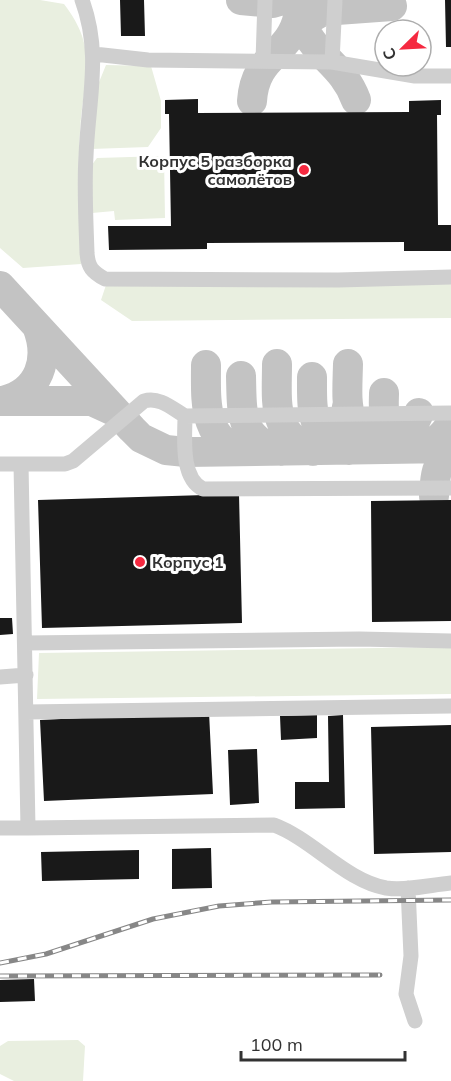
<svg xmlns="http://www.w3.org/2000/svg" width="451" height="1081" font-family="Mulish,sans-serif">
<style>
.green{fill:#e9efe0}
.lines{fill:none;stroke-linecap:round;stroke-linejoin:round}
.taxiway{stroke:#c3c3c3;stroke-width:30}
.building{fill:#191919}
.minor{stroke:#cfcfcf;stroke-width:15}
.rail-casing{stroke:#878787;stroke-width:5}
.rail{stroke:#fff;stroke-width:3;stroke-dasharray:9;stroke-linecap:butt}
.poi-dot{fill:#f52940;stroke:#fff;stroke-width:2}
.labels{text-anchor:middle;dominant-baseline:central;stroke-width:6;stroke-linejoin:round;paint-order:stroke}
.poi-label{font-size:16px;font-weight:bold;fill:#323232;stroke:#fff;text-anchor:end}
</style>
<rect width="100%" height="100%" fill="#fff"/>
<path class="green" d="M0,0h40l24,4c36,47 19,74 16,127 -3,44 0,89 1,133l-58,4 -23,-20z
M106,65l45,1 10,35v27l-13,19 -57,2 4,-57z
M164,156l1,62 -50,2 -1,-9 -22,2 -1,-47 6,-8z
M451,283v35l-319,3 -31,-21 5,-15z
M451,647v47l-414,5 2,-46z
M78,1040l7,6 -2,35h-69l-14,-7v-28l8,-5z"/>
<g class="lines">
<path class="taxiway" d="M241,0l32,3 10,-3
M299,0c1,53 41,56 57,100
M292,35l17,-16 14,-8 69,-5
M252,101c3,-47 37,-45 46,-84
M0,286l132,143 9,9 25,12 20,2 265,-4
M277,364c0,39 -6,69 36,87 21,-10 31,-21 34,-44
M348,364c-1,41 -6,68 38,85l23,-15 10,-21
M206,365c0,35 -4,79 41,86
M241,376c1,37 -2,64 41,75
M312,377c0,36 -2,58 37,73l18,-10 17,-25
M384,393c0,7 -1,16 1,24 12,37 48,39 66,6
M0,401h92l24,11
M3,401c37,-9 47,-42 34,-75
M434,496c1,-18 1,-33 17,-44"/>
</g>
<path class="building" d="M120,0h24l1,36h-24z
M445,0h6v47h-5z
M198,99v14l211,-1v-11l32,-1v15h-4l1,110h13v26h-47v-9l-197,1v6l-98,1 -1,-24h63l-2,-112h-4v-14z
M239,494l3,129 -200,5 -4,-128z
M451,500v121l-79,1 -1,-121z
M0,618h12l1,16 -13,1z
M209,712l4,82 -169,7 -4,-81z
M317,715v23l-36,2 -1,-24z
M343,715l2,93 -50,1v-27h34l-1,-66z
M451,725v127l-77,2 -3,-127z
M257,749l2,54 -29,2 -2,-55z
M211,848l1,40 -40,1v-40z
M139,850v29l-97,2 -1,-29z
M34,979l1,22 -35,1v-22z"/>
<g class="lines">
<path class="minor" d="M82,0c20,54 6,100 4,156 -2,32 0,65 1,97 1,14 5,19 18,26l233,1 113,-3
M94,54l54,6 184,2 83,14h36
M263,61l2,-61
M332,62l3,-62
M185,416c0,21 -5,62 18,73l248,-1
M0,464h65l8,-3 71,-60c15,-5 29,8 41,15l266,-3
M21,464l7,364 246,-3c38,14 72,56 112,63 21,3 44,-3 65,-5
M26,643l333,-4 92,2
M0,677l26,-2
M26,712l425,-6
M0,828h28
M408,888l3,68 -5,38 9,27"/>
<defs>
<path id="rail" d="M0,963l46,-9 107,-35 66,-13 53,-4 179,-2
M0,976l380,-1"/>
</defs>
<use href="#rail" class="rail-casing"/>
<use href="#rail" class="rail"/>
</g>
<g class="poi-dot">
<circle cx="304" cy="170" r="6"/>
<circle cx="140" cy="562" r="6"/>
</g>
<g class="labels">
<g class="poi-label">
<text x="292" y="161">Корпус 5 разборка<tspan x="292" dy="18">самолётов</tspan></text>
<text x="152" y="562" text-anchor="start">Корпус 1</text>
</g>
</g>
<g transform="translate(403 48) rotate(246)"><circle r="28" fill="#ffffff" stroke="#adadad" stroke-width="1.5"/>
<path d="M0-4.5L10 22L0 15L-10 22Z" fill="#f52940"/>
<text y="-9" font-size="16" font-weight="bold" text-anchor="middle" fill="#323232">С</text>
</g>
<path d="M241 1051v9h164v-9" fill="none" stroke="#323232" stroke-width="3"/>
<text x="250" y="1051" font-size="18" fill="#323232" stroke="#ffffff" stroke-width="4.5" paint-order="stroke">100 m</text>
</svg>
